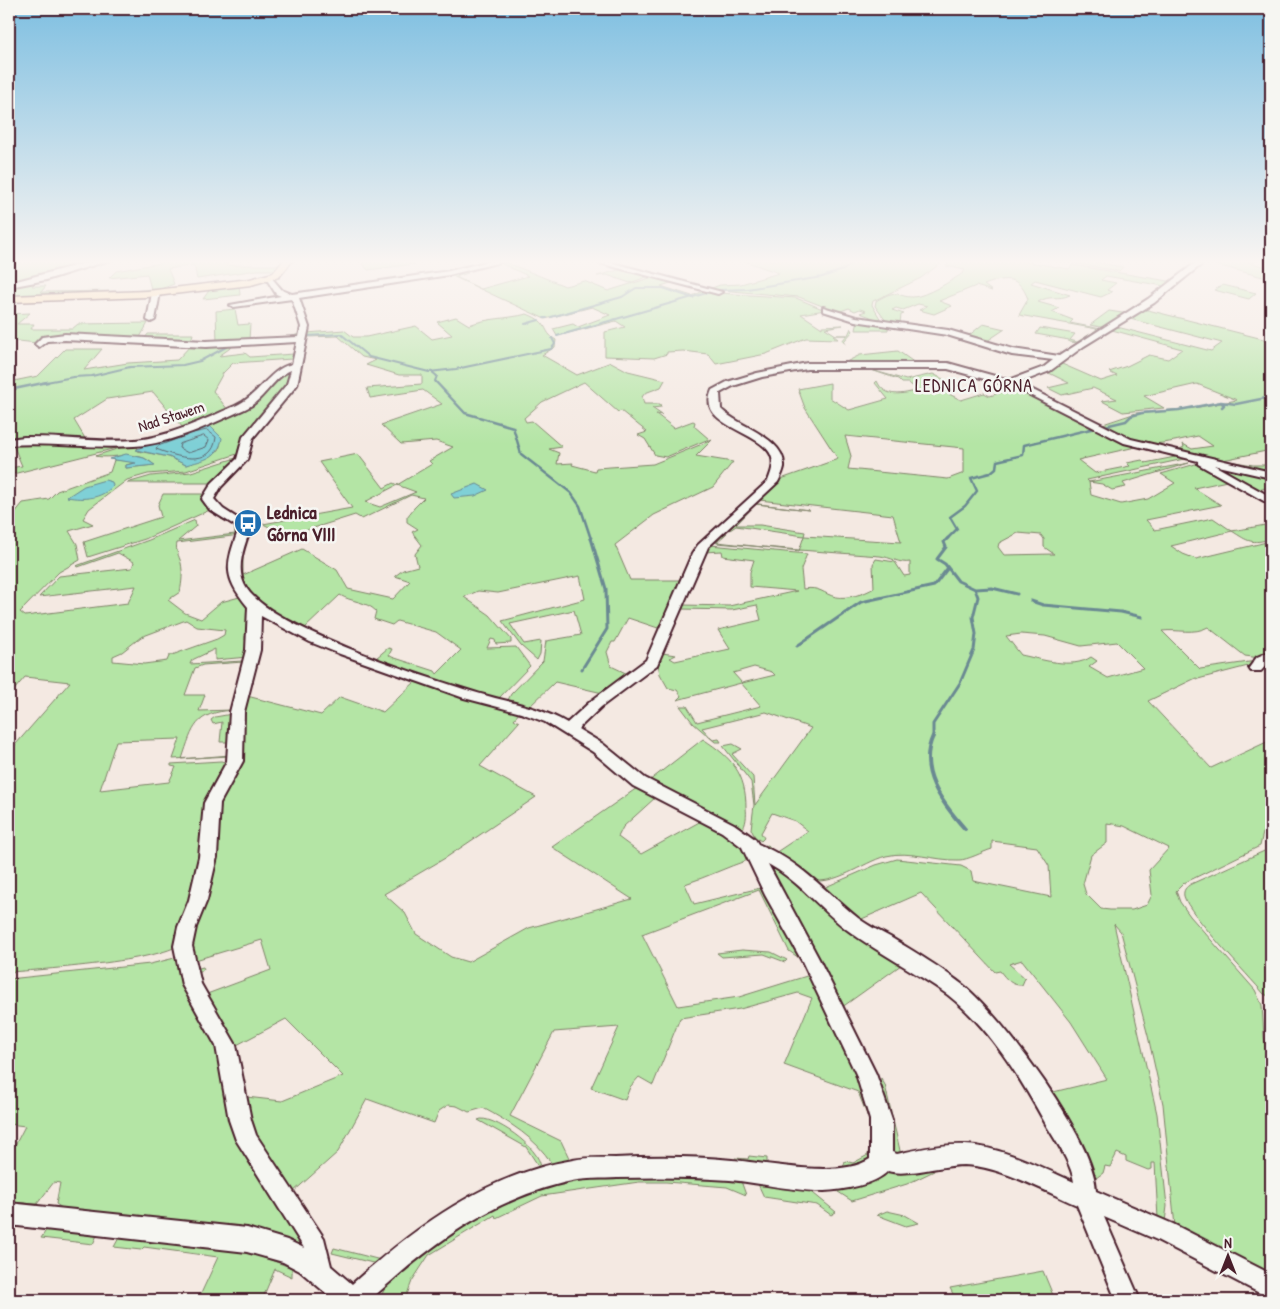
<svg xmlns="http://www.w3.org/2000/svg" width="1280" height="1309" font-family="'Patrick Hand',sans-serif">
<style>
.green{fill:#b4e5a5;stroke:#7f8268;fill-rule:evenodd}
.water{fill:#7fd0d6;stroke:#6a8992}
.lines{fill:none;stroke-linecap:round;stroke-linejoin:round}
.shore{stroke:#5f666f;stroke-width:1}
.stream-far3{stroke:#6a8992;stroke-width:2}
.stream-far2{stroke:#6a8992;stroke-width:2.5}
.stream-far1{stroke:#6a8992;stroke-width:3}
.stream{stroke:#6a8992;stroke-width:4}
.minor-casing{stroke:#4a1f2b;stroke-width:4}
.major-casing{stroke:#4a1f2b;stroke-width:3}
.minor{fill:#f6f6f2;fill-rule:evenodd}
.major{fill:#fddcac;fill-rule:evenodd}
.labels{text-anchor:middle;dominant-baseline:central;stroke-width:5;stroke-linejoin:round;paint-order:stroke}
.far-street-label{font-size:16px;fill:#4a1f2b;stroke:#f6f6f2}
.far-quarter-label{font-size:18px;letter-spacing:1px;fill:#4a1f2b;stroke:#f6f6f2}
.poi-label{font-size:19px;font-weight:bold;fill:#4a1f2b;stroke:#f6f6f2;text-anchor:start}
</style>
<rect width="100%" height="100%" fill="#f4e9e2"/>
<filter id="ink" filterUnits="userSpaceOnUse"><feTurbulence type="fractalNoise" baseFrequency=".02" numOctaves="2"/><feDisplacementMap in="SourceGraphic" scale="10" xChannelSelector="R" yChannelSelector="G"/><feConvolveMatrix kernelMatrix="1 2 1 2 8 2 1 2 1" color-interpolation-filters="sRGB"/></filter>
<g filter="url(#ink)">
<path class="green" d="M103,260l-84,21 -10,-2v-18z
M176,260h44l8,5h55l-6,5h-20l-60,9 -3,-14 -26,4 6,15 -21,8 -37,1 35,-4 -4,-15 -38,4 7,-7z
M381,260h29l5,4 -47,6 -6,-7z
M741,260h204l-24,18 -48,23 -1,4 9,15 -22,-2 17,1 -16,-6 6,-2 -6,-2 -5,2 -6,-3 -11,4 -39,-15 -90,-8 11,-4 21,-1 38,-11z
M1018,260l51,9 4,-4 101,17 -8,5h-3l1,-1 -58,-10 -5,4 15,3 -9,7 5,2 -11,5 -66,-17 -4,3 39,12c-13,6 -19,-1 -32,7l21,6 -7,4 21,8 -3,3 31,6 2,1 -6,3h-5l5,-4 -78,-14 9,-16c-9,-24 -22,-22 -44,-14l8,6 -16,-5 -37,15 13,5 -18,8 -15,-4 8,-4 -9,-2 -15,6 -7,-2 -4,2 12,4 -3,1 -1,8 -14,-2 -11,-15 1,-5c23,-14 19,-4 37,-4 12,0 40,-17 50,-24l2,-3 -19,-4 5,-5z
M1054,260h30l39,7 -4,4z
M1207,260c17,0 36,4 53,0l-9,3 20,5v11l-67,-17z
M505,262l60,24 19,-5 24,10 45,-14 21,5 -13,4 31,10 14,-6 13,3 77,5 29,12 -24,4 21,14v-2l21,-1 -18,3 11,7h12l3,-7 2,3 -9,10 2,3 -4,-3 5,-6h-14l5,4 -32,-1 -40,16 -50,10 -8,-10 -25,-3 -16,1v2l-13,4 -49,-2v-24l20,-5 -9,-6 -59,15 -4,-7 20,-5 5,3 32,-12 -18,-8 -47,12 -97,-45 17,-2 3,1 -12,4 25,12 47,-13 -28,-13z
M618,270l31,6 -19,7 -23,-8 -10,1z
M38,280l-6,6h14l-5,6 76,-1 -15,3 -93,4v-12z
M239,285l1,10 -37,4 8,-11z
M1223,285l33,8 -7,6 -35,-9z
M235,309l3,16 12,-1 -1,16 38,-2 12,-4 1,5 -83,3 -1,-31z
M1144,309l127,32v109l-48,10 30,5h18v4l-20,-1 -94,-21 23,2 4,-2 -1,-3 9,5 21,-3 -15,-10c-21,4 -44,12 -66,5 -11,-4 -21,-11 -32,-16l36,-12 58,-5 43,-8 -40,-16 -53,12 20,12 -41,4 -21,-11 15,-2 -24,-11 -31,7 -14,-7 21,-5 -22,-11 15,-8 39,17 16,-5 -8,-4 18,-6 22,-11 19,4 14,-10 -70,-19 5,-3 94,24 11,-8 -92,-24z
M1109,311l20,3 -23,14 -16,-3z
M30,313l-13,11h17l-3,5h41l6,-5 70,-1 -9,16 -74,-3 -28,7 -28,-3v-26z
M527,314c24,9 14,17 29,26l-1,7 -13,8 35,20 34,-13 17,9 37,9 -4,7 -16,6 -3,4 2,7h16l1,3 -9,1 10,7 -6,-1 18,14 19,-7 2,1 -1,4 15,13 -43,18 -11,-2 -10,-16 -7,-4 9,-3 -26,-21 -3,1 -34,-30 -42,20 -18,16 2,4 6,-1 30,26 -13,2 10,4 -2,11 16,-1 -1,2 23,6 1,-3 57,-4 59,-24 -16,16 37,6 -20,25 -59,28 -39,30 15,35h49l12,-23 -30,72 -33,-11 -13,24h-3l-5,10 4,14 19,9 -23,19 -52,-12 -27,26 -20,-8 3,-6 32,-33 3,-20 35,-6 -7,-25 -64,14 14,20 17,-3 -1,13 -3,6 -16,-14 -19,-25 83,-22 -5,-23 -82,17 -20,-2 -14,6 26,18 21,24v4l-15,1 -1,-4 -4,-1 -4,9 29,-1 14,19 -32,33 -28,-6 -92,-33 -2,-2 12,-10 4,1 -3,6 3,2 43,14 2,3 24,-24 -25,-18 -39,-11 -5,4 -18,-6 2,-8c-10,-10 -25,-9 -36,-16l-36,34 -46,-23 -9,28 -4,2v4h7l-4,17 -33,3v-11l-23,11 -2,4 53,-3 3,1 -1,3 -2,-3 -40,3 -8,3 -10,27h20l-6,16 34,-1c-38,3 -40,16 -51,49l48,-4 1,-13h-11l2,-20 -9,2 -2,-4 4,-3 17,-3 -2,42 -57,3 7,-20 -64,2 -16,49 69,-8 7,-15 -5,-1v-2l50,-3 8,2 -21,59 -28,122c-19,17 -140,26 -171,28v-220l61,-70 -45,-5 -16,19v-176l14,-17 26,-4 8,-8 53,-19 4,-12 23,2 -11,3v3l28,-3c-16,-17 -40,-5 -59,-9l139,-45 57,-43c-8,37 -47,51 -54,86l-51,17 -38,3 -21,6 -38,29 -6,10 10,5 -24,7 8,13 3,16 -21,12 -39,40 5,4 103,-13 8,-17 -97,11 20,-21 73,-8 2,-6 -16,-9 -40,14 -2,-1 73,-26 46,-20 1,6 -18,15 57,-7 -1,-9 -13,-6 6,-2 12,8 1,10 -63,8c-2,8 2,12 4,20 2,10 1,19 -1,29l-12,8 17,13 16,6 20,-17 26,-7 -10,-28 13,-39 -7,24v23l59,-26 35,21 11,19 45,10 17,-18 -15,-5 8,-6 15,-4 -3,-12 7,-9 -10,-13 6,-3 -11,-7v-5l7,-9 10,-10 -13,-3 -49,24 -7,-4 -67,21 -25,-12 89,-16 -33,-46 39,-8 26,34 9,-5 4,2 35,-21 -3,-3 24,-14 -17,-6 -35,3 -20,-19 61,-21 -19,-14 -53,8 -3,-10 55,-4v-9h-23l-33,-10 10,-5 -14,-3 -24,-21 -31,1v-4l37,-3 9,7h13l50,-11 16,13 20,-4 -15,-13 19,-5 13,8c18,-7 38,-6 58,-11zM221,441l-2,9 -33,15 -17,-8 -31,-6 -1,-4 14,-5zM397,485l19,7 -36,15 -15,-5zM186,620l11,7 28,3 -1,5 -7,4 -48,17 -2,5 -23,3 -31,-3v-5l9,-4 19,-15z
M858,321l30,3v6h-32z
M983,324l22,5 -21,14 -17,-6z
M1040,328l35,6 -5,6 7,2 13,-8 2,1 -12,8 -11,-1v-2l-33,-6z
M148,334h45l-3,9 -46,-4z
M192,344h44l-17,12 26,-3 5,4 44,-3 -2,5 -59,4 -10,10 -10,18 15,19 -45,18 -30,-36 -46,7 -33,21 12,20 -44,-4 -33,5v-59l29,-6 27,-27h37l-18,21 44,-7 49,-3z
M898,351l17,12 -69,-1 14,-7z
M868,369l38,11 27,-6 18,9 -14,5 24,12 23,-7 6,3 27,-9 123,59 -62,14 17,13 35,-7 -3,-3 15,-3 3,3 30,-6 -29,-9 48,11h-10l-97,21 2,2 100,-19 -66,20 3,4 -14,3 -10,-6 -13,-2 2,13 30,9 27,-5 27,-16 -14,-9 38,-11 34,19 -6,-1 -33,7 27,17 -75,15 9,10 58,-12 19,13 39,-7v15c-20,5 -22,3 -39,-8l-61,15 12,8 13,5 75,-18v111l-11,6 -15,-2 -37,-29c-14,8 -30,2 -46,4l38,38 56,-8 -8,5 -50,13 -2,-1 -48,23 63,67 60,-28v78l-3,4 3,3v4l-8,4 -3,13 -76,37 -8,8 4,11 10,14 65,74 7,15 2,32 7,38v208l-89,-46 -7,-10 -12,-123 -15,-68 -27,-104 -7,-8 43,190 10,92 -2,16 -7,-3 -3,-56h-3v6l-4,1 -22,-9v-4l-9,-4 -7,14 -5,-1 -2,7 -11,8 -47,-87 62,-15 -36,-57 -49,-62 -13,4 16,14 -3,7c-10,1 -16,-6 -22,-14l-5,1 -74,-79 -66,29 -34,-33 55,-24 21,-6 64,7 10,5 2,10 78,16 -2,-31 -12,-19 -45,-6v8c-10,3 -24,11 -33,11 -24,1 -49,-10 -73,-4 -25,7 -50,30 -77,24l-50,-32 9,-3 7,8 33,-22 -13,-10 -23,-8 -11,20 3,5 -3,3 -6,-4 -4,-8 3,-24 -3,-23 -28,-36 10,-2 9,5 -10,5 21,23 2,28 56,-77 -45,-16 -64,16 11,12 6,-1 2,3h-6l-22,-19 -13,-17h7l10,16 64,-16 -20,-23 -64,17 4,-4 -4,-6 -9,-2 -8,-14 -3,-15 5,-6 14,2 -6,3 5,3 55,-12 -12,-19 43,-10 -4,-15 -25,5 -51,-1 3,-16h6l-4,1 -3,11 46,1 68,-15 -47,-4v-15l4,-12 -31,-4 -1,-5 -18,1 6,-7 97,9 -6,15 2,20c17,-3 20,5 33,8 11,2 29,-3 38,-9l-1,-24 3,-5 19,3 9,14 6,-1v-13c-10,2 -20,-5 -30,-6 -55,-4 -109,-8 -163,-13l-3,-2 8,-8h5l-10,9 82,9 5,-15 -68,-10 -6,4 -2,-1 -1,-2 28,-23h3l51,6 -53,-6 -20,21h24l45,7 -1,4 97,6 -8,-27 -134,-15 23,-36 -1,15 57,-20 -33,-51 -7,-19 32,-6v15l19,12 39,-11 -13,-16 2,-2c8,18 26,13 42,9l-11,-7h-6l-4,-4zM845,436l119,12v25l-16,6 -100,-10 3,-13zM1018,533l23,2 3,4v8l10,7 -50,1 -6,-8 1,-4zM1021,634l24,2 36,10 36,-4 26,26 -35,10 -19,-11 8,-6 -6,-4c-19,13 -50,2 -70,-2l-15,-19zM754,667l18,5 3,3 -33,8 -9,-10zM1107,823l17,3 45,22 -20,22 3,25 -5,10 -15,5h-22l-9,-1 -15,-15 -3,-10 8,-29 16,-12z
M12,442l116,3 -119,30v-7l13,-2z
M239,457l-24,26h-88l24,-7 40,-4z
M1206,460l65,16v11l-13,3 4,5z
M163,494h44l-4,6 9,9 -67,30 -57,18 -4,-15 77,-25 -3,-12z
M256,611l68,35 -4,1 -59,-30 -14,79 74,19 19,-18 43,15 33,-31 114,33 22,12 -32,-14 -6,7 5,3 -39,44 56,31 -89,60 -63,37 21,19 11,21 35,23 17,5 61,-34 103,-29 -80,-52 85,-59 19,9 -33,30 -5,10 23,17 62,-34 38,21 8,21 -1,-2c-21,7 -41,17 -63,24l9,20 66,-16 -2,-6h7l40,80 -16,-11 -30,-61 -117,44 36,72 61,-9 71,-22 60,122 8,58 -21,15 -119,-3 -3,-9 13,1 1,-3 18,2v6l39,5 37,-1 2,-7 8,2 15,-8 3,-30 -13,-33 -74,-27 28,-67 -14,-5 -58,16 -60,9 -27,67 -14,-8 -9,10 -5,13 -34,-12 28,-61 -65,5 -44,84 51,25 9,19 -2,3 -16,1c-16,-26 -43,-42 -69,-56l-14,4 -12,-6 -9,-1 -9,6 -5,12 -67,-24 -29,53 -46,41 -42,-57 -4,-39 36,4 61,-25 -57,-57 -53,28 -31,-51 -7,-27 8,-2 1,2 -6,5 9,20 64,-24 -9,-30 -70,21 -6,-10 28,-143 11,-23z
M703,739c29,19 43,34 43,69 1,7 0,17 -4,22l-99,-52 1,-2 5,5z
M1271,848v149l-7,-3c-15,-18 -76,-81 -80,-98 -1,-6 2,-9 7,-12z
M767,861l141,99 -70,50 -73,-147z
M742,950l29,2 16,8 -2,2 -21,-8 -42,3 -5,-4z
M179,957l35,73 16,57 77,163 -245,-42 -6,-4 4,-21 -6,-1 -17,22 -28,-2v-45l16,-31 -16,-2v-145l141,-15z
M881,1078l4,7 16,70 -10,4 -12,-70z
M481,1119c17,-1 66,34 59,52l-163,93 -45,-11 2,-5 47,12 45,-37 78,-42 35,-14 -13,-20 -48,-27z
M923,1162l11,9 -27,13 -55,17 -20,-13z
M661,1169l80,12 5,14 -19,-8 -61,-5h-27l-97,14 -46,22 -1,-3 -5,3 -61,37 -17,26 -7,19h-26l6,-12 -3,-3 29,-33 124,-69z
M757,1182l45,2 34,28 -5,3 -14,-10 -53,-8z
M887,1211l18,4 14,8 -13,3 -29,-11z
M47,1229l52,2 -6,13 -52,-6z
M121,1234l32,6 4,3 18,-1 73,9 44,17v9l-17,-8 -13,31h-64l20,-43 -74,-10 -3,3 -27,-3z
M1043,1271l12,29 -36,-2 -63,2 -6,-12z"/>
<path class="water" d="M208,424l14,14c-3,20 -18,22 -36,27l-17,-8 -33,-7 15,-8z
M126,454l18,4 11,7 -29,3v-3l10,-2 -27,-4z
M105,480l7,2 1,4c-12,13 -29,14 -46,11l17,-11z
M477,484l11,6 -13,6 -21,2 -3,-4z"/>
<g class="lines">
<path class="shore" d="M188,435l-30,11 -2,3c19,7 57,21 60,-12l-9,-7 -14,3
M204,436l5,4 -3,7 -18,6 -9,-5 1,-4z"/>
<path class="stream-far3" d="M1249,262l4,-2
M551,317l71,-20 14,-9h27l30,10
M544,318h3
M525,324l14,-4
M306,336l35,-2 28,23 60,15 27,-3 95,-20 4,-5 -3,-6
M557,336l160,-46 30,-1 75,-12 21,-7 6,-4 2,-6
M432,372l5,4 -2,5 2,2
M41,383l32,-6 19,-1 38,-9 53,-2 17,-4 30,-16"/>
<path class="stream-far2" d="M436,382l29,31 48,14 8,27 50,39 9,13 11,33
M9,390l39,-8
M1222,407l2,-2 -3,-3 15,2 35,-7
M1105,426l21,-5 5,-5 11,-3 37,-3 42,-8
M947,539l10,-10 -7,-12 15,-11 12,-15 -6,-13 19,-5 6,-5 1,-7 26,-6 1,-10 71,-17"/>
<path class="stream-far1" d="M975,589l17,-1 25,6
M1031,601l12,4 78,7 21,5
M797,646l64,-44 73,-16 13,-17
M582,669l25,-40 -1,-40 -15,-51
M933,737v-13l27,-41 14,-33 2,-16 -3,-17 5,-20 -3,-8 -17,-8 -13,-17 -8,-5 9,-12 -2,-5 4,-4"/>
<path class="stream" d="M933,736c-16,35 9,67 32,93"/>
<defs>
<path id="minor" d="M97,260h13l-64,20 -37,7v-4z
M493,260h15l-59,15 -150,23 10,29 -12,58 -44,53 -6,22 -26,27 -7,12 9,10 28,18c-7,20 -17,43 -4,62 26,39 178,88 227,103 32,10 65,14 93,31l24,-22 55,-41 46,-106 6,-9 70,-64c3,-8 6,-15 4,-23 -7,-27 -77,-31 -60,-68l15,-8 30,-9 50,-10h141l61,17 35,-13 9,-7 -41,-5 -65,-20 -92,-14 -32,-10v-4l33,10 92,13 65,19 46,7 89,-57 51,-39h8l-53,43 -70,43 -34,25 -31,12 112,56 140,33v6l-57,-13 57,32v8l-73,-41v-3l-74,-18 -110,-56 -66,-18h-141l-45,8 -29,9 -13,7 1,16c16,17 65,29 63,58 -1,5 -4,11 -6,15l-70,65 -51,118 -56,42 -23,22 25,15 42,34 89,46 21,15 3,5c40,16 67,47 100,74 9,7 21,13 32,19 25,15 50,30 73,48 40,33 133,156 133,206l77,33 98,50v25l-114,-59 -53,-23 36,83h-24l-39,-95c-33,-14 -77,-39 -113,-40 -22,0 -58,12 -76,6 -13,14 -45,19 -64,20 -31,0 -63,-8 -94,-11 -38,-3 -75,-3 -113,-2 -15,1 -31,0 -45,3 -81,17 -143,65 -202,119h-36l-34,-29 -17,-9 -36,-10 -238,-27v-22l238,25 40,12 17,8 -68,-108 -7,-20 -13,-74 -34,-61 -8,-39 4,-19 11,-27 10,-43 5,-54 23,-42 3,-49 16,-62 2,-43c-26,-32 -22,-42 -9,-79l-29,-18 -8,-11 10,-16 25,-24 6,-22 44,-53 4,-14c-19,8 -26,30 -46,39 -33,15 -74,35 -111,37 -42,3 -83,-4 -125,-1v-6l15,-2c37,-1 74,6 111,3 34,-3 70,-21 100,-34 25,-11 34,-37 57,-42l5,-22 -91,5 -141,-7 -18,1 -8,6 -4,-3 7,-7 23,-3 141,7 93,-4 2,-10 -9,-28 -58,8 -4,-2 51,-9 -5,-2 -10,-16 4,-2 12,14 10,4 157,-23zM261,616l49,26 30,12 124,44 57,15 24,9 48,30 40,34 89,46 20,15 23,48 37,66 54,113 14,46v39c-30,20 -102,4 -138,1 -39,-4 -78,-4 -117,-2 -14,0 -28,-1 -42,2 -86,14 -158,67 -221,124l-21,-18 -7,-28 -68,-103 -5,-15 -15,-75 -35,-61 -9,-38 4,-19 11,-27 10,-43 3,-54 23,-42 1,-49 16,-62zM768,864c30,16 51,44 78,65 32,24 69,42 102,66 41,32 71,81 96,126 10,18 27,40 30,61 -34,-15 -71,-35 -109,-37 -22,-1 -46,4 -68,9l-5,-2v-32l-16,-46 -57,-115z
M588,260h14l120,32 -4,2z
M156,291l4,2 -5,27 -4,2 -4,-2 5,-27z
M1271,651v9l-10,11h-10l-2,-3 8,-11z"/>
<path id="major" d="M284,260h9l-14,17 -28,8 -104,12 -138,5v-6l138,-5 103,-12 23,-6z"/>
</defs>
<use href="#minor" class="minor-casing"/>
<use href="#major" class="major-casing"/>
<use href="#minor" class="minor"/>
<use href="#major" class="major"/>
</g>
</g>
<linearGradient id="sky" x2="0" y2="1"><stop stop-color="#7ebfe1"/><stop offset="0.59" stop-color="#faf5f2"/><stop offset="1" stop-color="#faf5f2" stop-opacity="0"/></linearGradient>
<rect width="1280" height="444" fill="url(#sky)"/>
<defs>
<symbol id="bus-disc" viewBox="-11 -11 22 22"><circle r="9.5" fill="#1f6fb2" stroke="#f6f6f2"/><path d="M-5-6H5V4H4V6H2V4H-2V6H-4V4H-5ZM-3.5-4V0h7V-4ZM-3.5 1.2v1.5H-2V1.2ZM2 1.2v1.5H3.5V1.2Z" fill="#fff"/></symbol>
</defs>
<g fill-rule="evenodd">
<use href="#bus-disc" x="232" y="507" width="32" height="32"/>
</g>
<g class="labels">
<g class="far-street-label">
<text transform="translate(171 416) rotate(-18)">Nad Stawem</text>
</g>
<g class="far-quarter-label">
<text x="974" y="385">LEDNICA GÓRNA</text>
</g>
<g class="poi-label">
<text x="267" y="512">Lednica<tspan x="267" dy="22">Górna VIII</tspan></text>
</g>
</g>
<rect width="1280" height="1309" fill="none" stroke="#f6f6f2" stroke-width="30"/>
<rect x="15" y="15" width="1250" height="1279" fill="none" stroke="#4a1f2b" stroke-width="2" filter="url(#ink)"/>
<g transform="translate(1228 1256)" stroke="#f6f6f2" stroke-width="4" paint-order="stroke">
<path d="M0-4L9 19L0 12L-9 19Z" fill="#4a1f2b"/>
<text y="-8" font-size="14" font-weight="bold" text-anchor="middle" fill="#4a1f2b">N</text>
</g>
</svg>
